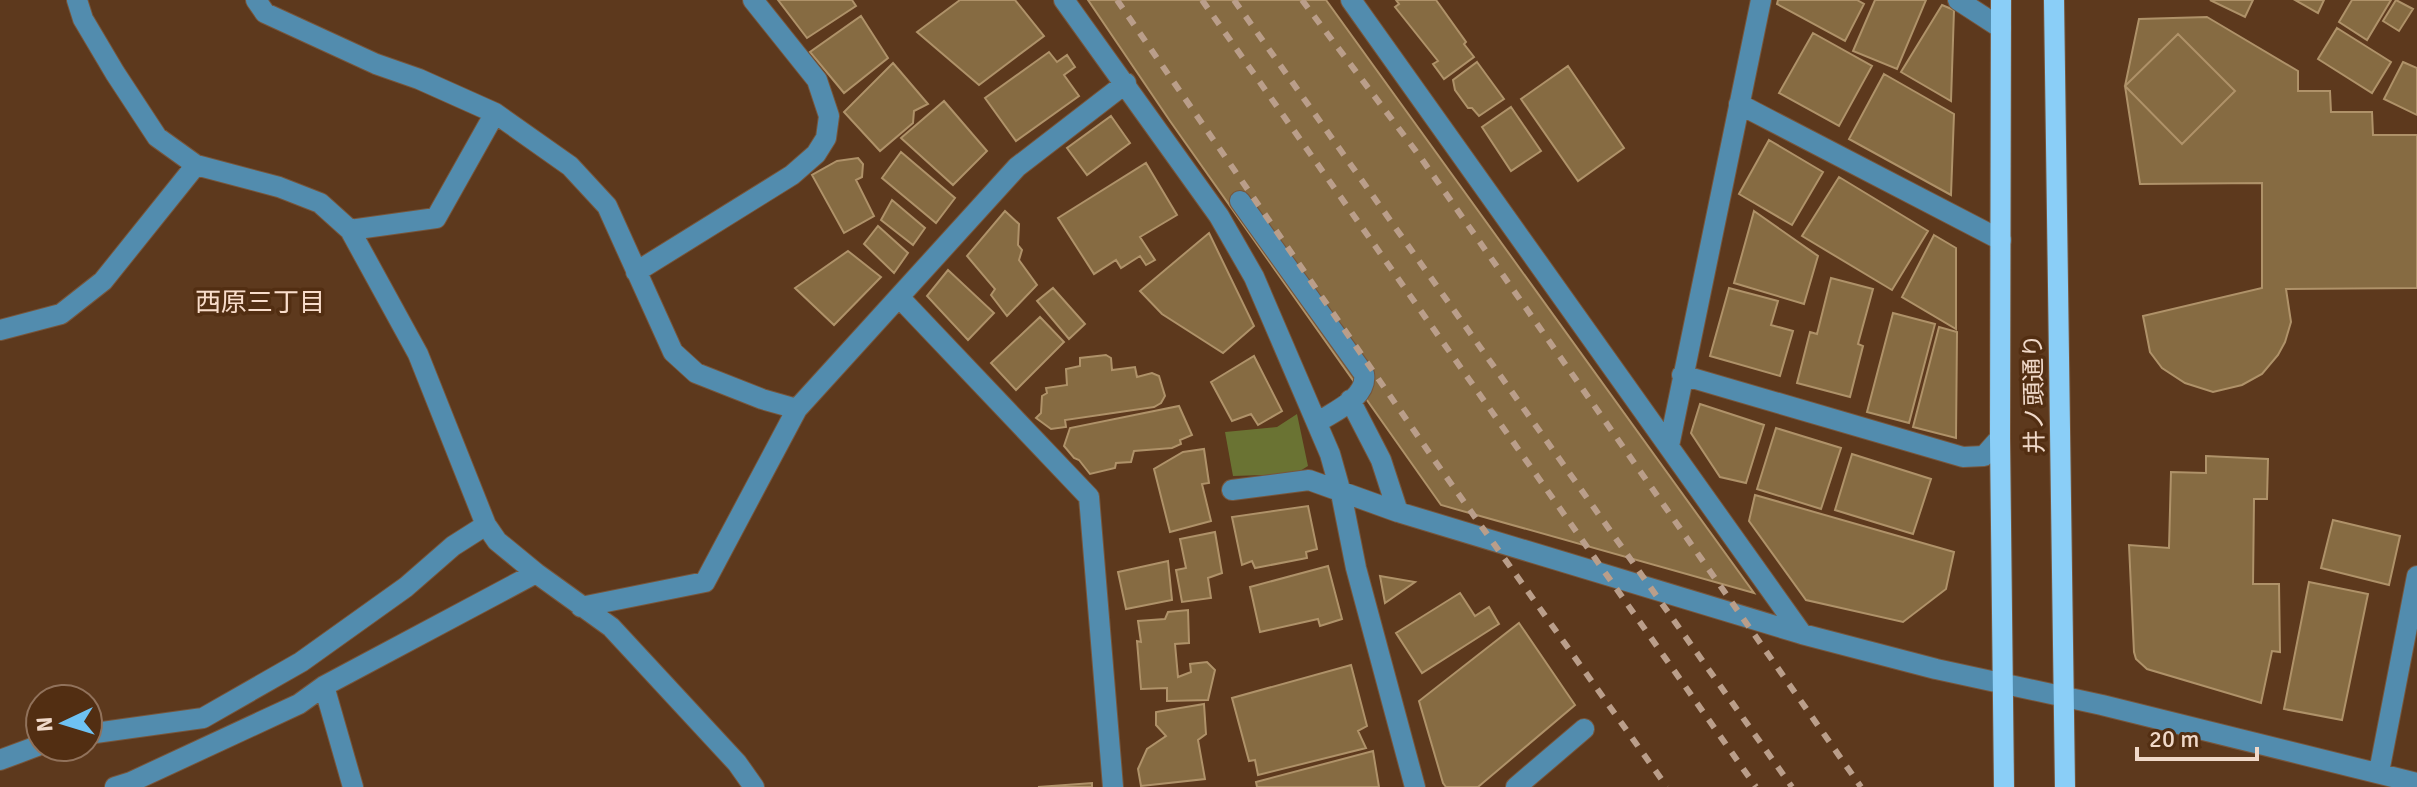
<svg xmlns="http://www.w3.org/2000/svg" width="2417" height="787" font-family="Signika,'Noto Sans JP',sans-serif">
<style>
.green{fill:#6a7333}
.building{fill:#866b42;stroke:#af9269;stroke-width:2}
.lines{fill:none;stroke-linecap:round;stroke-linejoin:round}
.minor-casing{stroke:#77563c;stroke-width:22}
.major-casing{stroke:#77563c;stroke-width:22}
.minor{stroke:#528cae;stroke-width:20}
.major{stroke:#8acef7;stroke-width:20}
.rail{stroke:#ba9e8a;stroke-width:6;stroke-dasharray:10 10;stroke-linecap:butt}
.labels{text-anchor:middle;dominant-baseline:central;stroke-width:7;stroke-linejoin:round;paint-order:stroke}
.street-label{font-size:24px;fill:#f0d9c9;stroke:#522e12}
.neighbourhood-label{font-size:26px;fill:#f9ddcb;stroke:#522e12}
</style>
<rect width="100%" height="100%" fill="#5d391d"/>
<path class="green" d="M1297,414l11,52 -13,8 -62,2 -8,-44 52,-5z"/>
<path class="building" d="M778,0h74l4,6 -49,32z
M960,0h55l29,36 -65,49 -62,-53z
M1088,0h238l428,593 -313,-88 -271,-384z
M1396,0h40l30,42 -2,2 10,13 -30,22 -11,-15 5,-3 -43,-54 4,-3z
M1778,0h79l7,4 -19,37 -68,-37z
M1875,0h51l-29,69 -44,-18z
M2210,0h43l-8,17z
M2295,0h29l-6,13z
M2352,0h39l-24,40 -28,-18z
M2396,0l17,9 -14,22 -16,-10z
M1942,5l12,5 -3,91 -50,-29z
M861,16l27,42 -44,35 -34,-41z
M2207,17l91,54v20h32l1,21h41l1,23h44v153l-131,1 5,33 -6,20 -7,13 -16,19 -20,11 -29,7 -28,-9 -23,-15 -12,-16 -7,-36 119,-28v-105l-122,1 -15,-98 14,-67z
M2337,28l54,34 -19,31 -54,-34z
M1813,33l59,33 -33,60 -60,-33z
M2178,34l57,57 -53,53 -57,-58z
M1049,52l8,10 10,-7 8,12 -11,8 15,21 -63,45 -31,-43z
M1477,62l27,37 -25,17 -7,-8h-4l-13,-18 -2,-10z
M2403,62l14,6v47l-33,-16z
M893,63l35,41 -14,7 -1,12 -33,28 -36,-39z
M1568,66l56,82 -46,33 -57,-82z
M1884,74l70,40 -3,81 -102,-56z
M944,101l43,50 -34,34 -52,-47z
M1511,107l30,44 -30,20 -29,-44z
M1111,116l19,27 -43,32 -20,-27z
M1769,140l54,32 -31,53 -53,-31z
M901,152l54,46 -19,25 -54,-45z
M858,158l5,6 -1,13 -6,3 18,36 -30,17 -32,-58 25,-14z
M1146,163l31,52 -37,22 15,23 -9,5 -6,-9 -19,12 -5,-8 -22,14 -36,-56z
M1839,177l89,54 -36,59 -90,-54z
M892,200l33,28 -12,17 -32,-25z
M1005,211l14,13 -1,21 4,5 -3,10 18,25 -30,31 -16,-21 4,-6 -28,-33z
M1754,211l64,45 -14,48 -70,-21z
M878,226l30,27 -14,20 -30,-29z
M1209,233l45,93 -31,27 -61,-39 -22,-23z
M1934,235l22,13v81l-54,-32z
M848,251l33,26 -47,48 -39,-37z
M948,270l46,43 -26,27 -41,-44z
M1831,278l42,11 -15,55 5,2 -13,51 -53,-14 13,-51 7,2z
M1053,288l32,36 -16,15 -32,-38z
M1729,288l49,13 -7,24 22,6 -13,45 -70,-20z
M1893,313l42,11 -26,99 -42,-11z
M1040,317l24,25 -48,48 -25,-27z
M1939,327l18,5 -1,106 -43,-11z
M1106,355l5,3 1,12 23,-3 2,10 15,-4 7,3 6,20 -4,7 -7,4 -89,13 1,7 -15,2 -15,-11 5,-5 1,-17 5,-3 -1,-5 21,-3 -1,-16 14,-3v-8z
M1254,356l28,55 -24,14 -7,-11 -19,7 -21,-39z
M1700,404l64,21 -18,58 -26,-6 -29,-44z
M1179,406l13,29 -12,5 1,4 -9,4 -38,3 -3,11 -15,1 -1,5 -25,6 -11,-14 -5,-2 -10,-12 6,-18z
M1776,428l65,20 -20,61 -64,-20z
M1204,449l5,34 -7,1 9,37 -41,11 -16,-63 29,-17z
M1852,454l79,25 -18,55 -78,-24z
M2206,456l62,3 -1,40h-13l-1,85h26l1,68 -8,-1 -11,52 -114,-34 -11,-10 -2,-7 -5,-107 40,3 2,-76 35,1z
M1755,495l199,57 -8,37 -43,33 -97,-22 -57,-79z
M1308,506l9,43 -11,3 1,6 -52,10 -3,-7 -10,4 -10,-48z
M2333,520l67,16 -11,49 -68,-17z
M1215,532l7,41 -14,5 3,20 -29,4 -6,-32 10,-2 -6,-29z
M1168,561l4,39 -46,9 -8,-37z
M1328,566l14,53 -22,7 -2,-7 -58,13 -10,-45z
M1380,576l35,6 -30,21z
M2309,582l59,12 -26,126 -58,-11z
M1460,593l15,23 14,-9 10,17 -77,49 -26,-40z
M1188,610l1,33 -14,1 3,33 13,-5 -1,-8 17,-2 8,8 -7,30 -41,1v-13l-26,1 -4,-48 4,1 -3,-21 27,-2 3,-7z
M1519,623l56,82 -97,82h-32l-3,-4 -24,-82z
M1351,665l16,61 -9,5 8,17 -108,27 -3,-15 -6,1 -17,-63z
M1204,704l2,30 -8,6 7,39 -64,7 -3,-17 9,-20 19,-13 -10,-11v-13z
M1373,751l6,36h-122l-1,-5z
M1092,783v4h-54z"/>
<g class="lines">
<defs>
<path id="minor" d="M77,0l6,19 32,54 42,64 39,28 83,22 41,16 30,27 68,124 68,171 11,16 39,32 75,54 126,136 17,24
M256,0l9,13 111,51 43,15 76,34 75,53 37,40 66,146 23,21 66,26 35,10
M1064,0l155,216 35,61 76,177 11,39 15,75 59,219
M1351,0l451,634
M1958,0l43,28
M1739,104l262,136
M1240,201l124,173c4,23 -29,37 -46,48
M350,230l86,-12 59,-105
M636,272l156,-97 24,-21 10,-16 3,-22 -12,-36 -64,-80
M899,297l190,200 24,290
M0,330l61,-16 42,-33 93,-116
M1682,375l281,82 21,-1 16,-18
M1350,400l31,60 17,52
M1669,446l92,-446
M1232,490l77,-10 89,32 404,122 134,35 166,36 315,78
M581,607l124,-25 92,-173 220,-242 109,-84
M324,686l29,101
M88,734l115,-16 98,-56 105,-75 47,-41 33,-21
M0,760l40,-15
M2379,772l38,-196
M115,787l16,-5 168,-78 25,-18 212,-113
M1516,787l68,-58"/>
<path id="major" d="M2001,0l-1,438 4,349
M2054,0l11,787"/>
</defs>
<use href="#minor" class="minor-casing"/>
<use href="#major" class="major-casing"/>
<use href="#minor" class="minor"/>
<use href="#major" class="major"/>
<path class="rail" d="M1117,0l318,461 232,326
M1202,0l554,787
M1234,0l558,787
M1302,0l119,158 440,629"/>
</g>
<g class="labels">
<g class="street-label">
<text transform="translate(2034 394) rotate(-91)">井ノ頭通り</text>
</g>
<g class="neighbourhood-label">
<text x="260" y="303">西原三丁目</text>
</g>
</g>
<g transform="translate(64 723) rotate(266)"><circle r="38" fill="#522e12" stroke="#91725b" stroke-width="2"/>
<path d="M0-6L14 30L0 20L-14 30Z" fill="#6ec2f3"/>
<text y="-12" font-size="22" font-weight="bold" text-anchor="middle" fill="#f0d9c9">N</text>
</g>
<path d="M2137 747v12h120v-12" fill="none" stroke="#f0d9c9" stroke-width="4"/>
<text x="2149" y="747" font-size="24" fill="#f0d9c9" stroke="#522e12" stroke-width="6" paint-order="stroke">20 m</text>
</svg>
